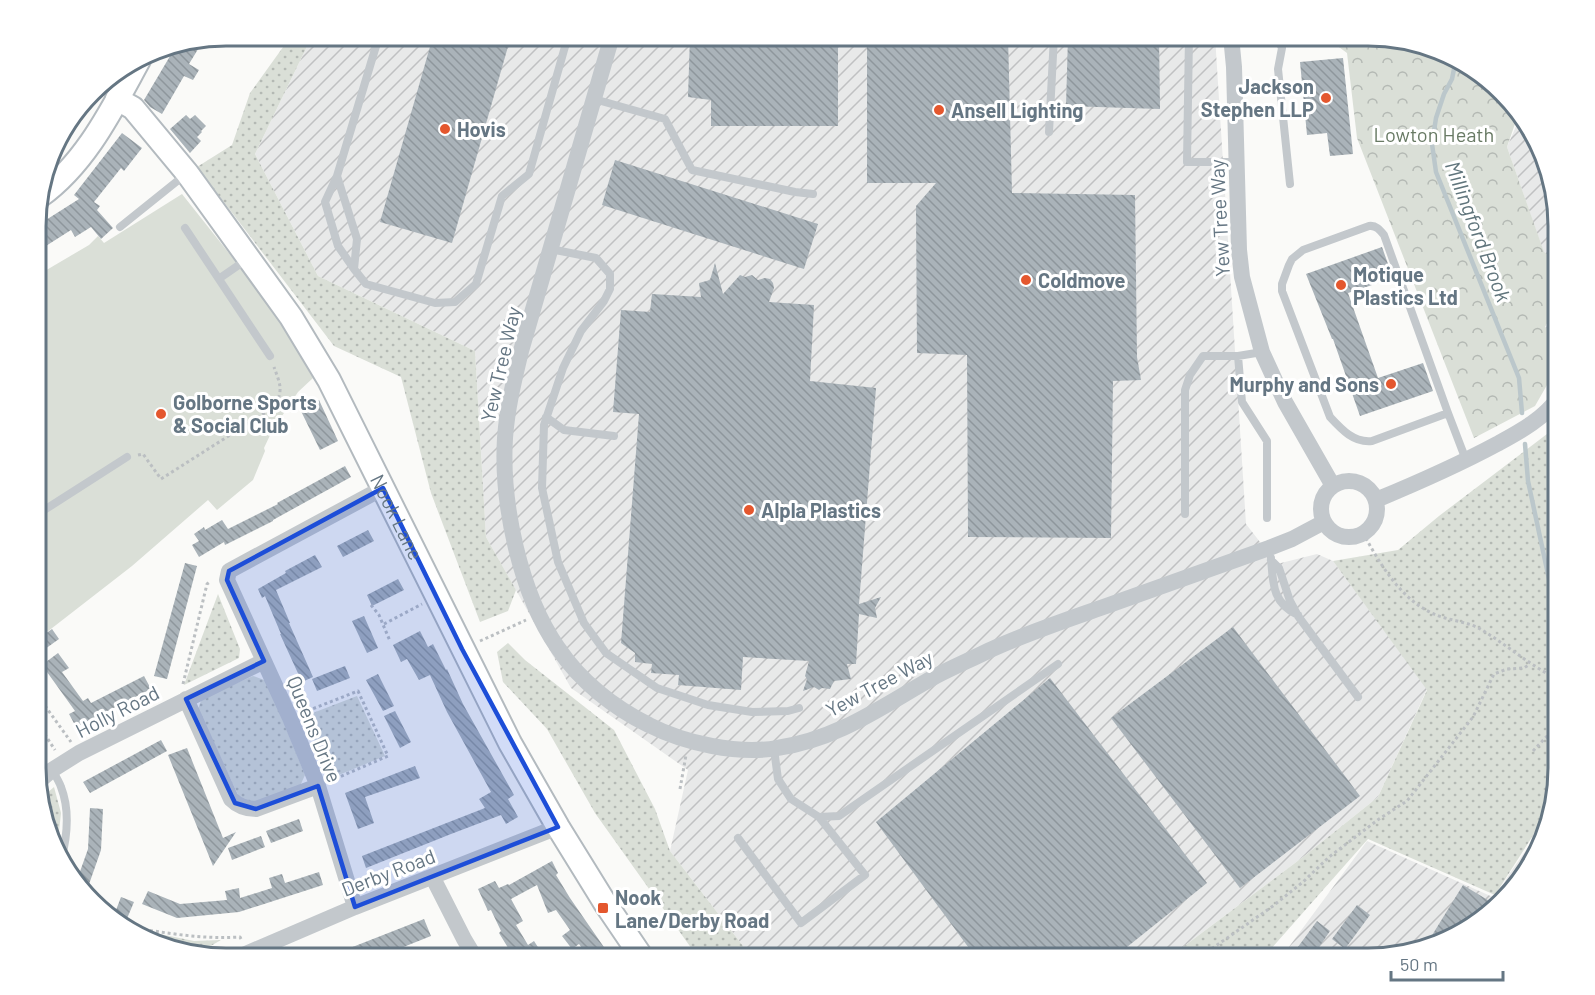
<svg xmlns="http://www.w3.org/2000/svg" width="1595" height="995" font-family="Barlow,sans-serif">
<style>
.built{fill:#e8e9e9}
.industrial{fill:url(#industrial-furrows)}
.grass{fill:url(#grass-dots)}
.forest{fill:url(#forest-crowns)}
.green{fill:#dadfd7}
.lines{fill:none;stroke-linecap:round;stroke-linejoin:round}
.stream{stroke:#bbc7cb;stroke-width:4.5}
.building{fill:url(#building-back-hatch)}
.secondary-casing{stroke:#b3babf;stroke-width:26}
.path{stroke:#bbbfc2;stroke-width:3;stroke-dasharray:3 3;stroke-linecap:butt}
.lane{stroke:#c3c8cc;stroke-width:8}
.street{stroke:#c3c8cc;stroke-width:16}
.secondary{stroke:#fff;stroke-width:22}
.marked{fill:#1d4ed8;fill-opacity:0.2;stroke:#1d4ed8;stroke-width:4.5;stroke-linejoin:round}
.poi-dot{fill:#e4572e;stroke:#fff;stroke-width:2}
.labels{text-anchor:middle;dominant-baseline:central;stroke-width:6;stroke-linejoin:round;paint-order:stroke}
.poi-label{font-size:20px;font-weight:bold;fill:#657683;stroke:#fff;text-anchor:start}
.park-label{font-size:20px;fill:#687a64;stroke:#fff}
.street-label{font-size:20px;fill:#657683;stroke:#fff}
.water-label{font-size:21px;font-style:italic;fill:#60757c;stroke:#fff}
.rim{fill:none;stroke:#657683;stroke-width:3}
</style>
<defs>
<pattern id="industrial-furrows" width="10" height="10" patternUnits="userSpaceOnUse" patternTransform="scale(1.5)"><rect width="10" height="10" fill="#e8e9e9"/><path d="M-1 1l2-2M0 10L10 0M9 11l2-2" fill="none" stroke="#c0c1c2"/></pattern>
<pattern id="grass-dots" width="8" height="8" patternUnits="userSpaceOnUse" patternTransform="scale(1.5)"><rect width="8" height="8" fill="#dadfd7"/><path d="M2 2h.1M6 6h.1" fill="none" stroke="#b4b9b4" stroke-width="1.8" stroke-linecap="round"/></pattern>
<pattern id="forest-crowns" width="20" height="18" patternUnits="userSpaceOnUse" patternTransform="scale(1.5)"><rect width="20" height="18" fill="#dadfd7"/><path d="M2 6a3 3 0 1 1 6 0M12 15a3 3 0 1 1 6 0" fill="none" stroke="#b4b9b4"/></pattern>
<pattern id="building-back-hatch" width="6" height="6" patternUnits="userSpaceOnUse" patternTransform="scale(1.5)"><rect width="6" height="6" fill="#aab3b9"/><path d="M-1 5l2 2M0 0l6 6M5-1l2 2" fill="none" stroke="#8e969c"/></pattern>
</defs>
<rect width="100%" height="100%" fill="#fafaf8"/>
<path class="built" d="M1543,826l-16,48 -41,38 24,-39z"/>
<path class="industrial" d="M312,36h903l31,488 31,40 40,-10 16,7 94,128 -49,108 -75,60 -136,102h-414l-83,-108 18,-81 -117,-82 -85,-151 -11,-186 -157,-75 -63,-122z
M1520,117l13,14 26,83v49l-15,-10 -37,-106z
M1559,302v35l-14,-9z
M1367,841l128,57 -9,14 -22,21 -84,26h-100z"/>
<path class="grass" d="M291,36h21l-57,118 63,122 157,75 11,186 30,53 -8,21 -28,11 -49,-129 -30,-116 -67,-31 -137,-179 35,-22 18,-52z
M1547,434l12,12v334l-11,32 -53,83 -127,-56 -106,120h-95l136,-102 75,-60 49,-107 -94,-129 65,-11 41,-34z
M218,594l22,55 -1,9 -55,27z
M508,643l17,17 89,70 41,79 15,42 83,108h-54l-104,-146 -48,-84 -44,-47 -6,-30z
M253,676l14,5 38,94 -6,13 -46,16 -13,-5 -42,-90 4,-11z
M357,696l28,60 -56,23 -24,-63z
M54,787l7,26 -4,37 -17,-51z
M150,932l44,9 27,-1 -24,14 -31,-5 -19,-9z"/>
<path class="forest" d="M1324,36h44l61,10 45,22 44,47 -11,32 37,105 15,11v39l-14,25 14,10v27l-24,42 -61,32 -117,-300 -10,-85z"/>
<path class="green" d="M182,194l77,97 29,44 25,43 -15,14 -26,39 -8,17 1,3 -12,29 -36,30 -9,-10 -76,66 -94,73v-364l51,-30 9,-9 6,7z"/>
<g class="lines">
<path class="stream" d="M1456,59l-4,20 -8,15 -8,24 -4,26 4,28 83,206 3,35
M1525,444l3,37 24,112 7,8"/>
</g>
<path class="building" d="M433,36h78l-59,207 -72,-21z
M690,36h148v90h-127v-26l-23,-3z
M867,36h141l4,157 123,2 2,162 4,23 -28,1 -2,157 -143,-1 -1,-182 -50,-2 -1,-147 20,-23h-69z
M1068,36h91l1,73 -94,-3z
M203,41l-14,23 10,6 -6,10 -9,-4 -22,38 -12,-7 -6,-7 32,-54z
M1343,58l10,96 -23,2 -3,-23 -20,2 -7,-73z
M186,115l4,4 5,-4 11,11 -5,5 1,1 -5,5 4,4 -11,12 -20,-24z
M122,133l20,15 -18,23 -3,-3 -27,34 6,4 -3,4 16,18 -12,11 -10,-12 -16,10 -4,-7 -33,21v-26l41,-26 -5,-4z
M615,160l203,64 -14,45 -202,-64z
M1382,247l11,31 -45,15 30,85 45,-15 10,28 -73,25 -27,-77h-1l-26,-65z
M715,263l8,31 17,-19 5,2 7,-2 6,5 7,-2 5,1 3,4 1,5 -5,14 45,3 -4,76 66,7 -17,216 22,-7 -6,11 2,10 -18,-4 -3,50h-9l4,15 -17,2 -4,8 -8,-1 -3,2 -5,-3 -11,4 4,-12 -2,-3 4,-15 -66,-4 -2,33 -63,-5 1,-10 -28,-2 1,-9 -17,-2v-9l-14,-10 18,-229 -26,-2 8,-102 29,2 2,-18 49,3 -2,-14 11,-3z
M319,400l19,41 -18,9 -20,-41z
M345,466l6,11 -78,43v1l-48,24 -1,-3 -25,15 -7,-12 7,-4 -5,-7 10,-7 1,3 17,-10 6,9 50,-25 -1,-1z
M368,530l6,11 -31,16 -6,-11z
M315,555l7,12 -46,23 14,33h-1l24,54 -11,5 -22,-48h1l-16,-38 -3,2 -4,-9 28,-16 -1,-2z
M185,563l12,3 -30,113 -13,-3z
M398,579l6,11 -32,16 -5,-11z
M364,616l14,32 -11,5 -15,-32z
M1233,627l127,169 -120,92 -129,-170z
M52,629l7,10 -14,10 -7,-10z
M420,631l8,16 5,-3 13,26 1,-1 16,35 51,91 -6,4 10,18 -12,7 -5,-9 -50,19 -85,34 -4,-12 123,-48 -6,-9 12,-7 -44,-80 -17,-37 -11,5 -12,-21 -6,3 -8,-17z
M58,653l11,15 -7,4 21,29 5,-3 3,5 53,-27 7,13 -75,38 -7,-13 6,-3 -33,-46z
M345,666l5,12 -33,13 -5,-12z
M378,674l16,32 -11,5 -17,-31z
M1050,678l157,205 -95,76h-135l-101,-137z
M395,711l16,31 -11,6 -16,-32z
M161,740l6,11 -77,42 -7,-11z
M187,748l36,90 13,-6 -23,34 -45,-111z
M415,766l5,12 -55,19 9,26 -16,6 -13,-36z
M90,808l13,1 -2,41 -14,40 -10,-10 11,-31z
M299,819l4,12 -32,12 -5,-12z
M261,836l4,11 -33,13 -4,-12z
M552,861l6,12 -2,2 14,23 38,55 -8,6h-10l-11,-15 -7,5 -10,-13 8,-6 -14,-20 -8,3 -11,-28 -26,14 12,22 -7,4 12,20 6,-4 9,14 -6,4h-22l-16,-26 2,-2 -10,-21 -3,1 -10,-22 17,-8 4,7 9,-4 1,1z
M319,872l4,13 -84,27 -62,6 -35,-14 6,-13 32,13 47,-4 -2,-9 14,-3 1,10 32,-10 -3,-10 13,-4 3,9z
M1463,885l28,17 -9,14 -18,17 -38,12z
M121,897l13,5 -11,26 -10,-10z
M1357,905l13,10 -25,34 -13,-10z
M424,919l7,17 -35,14 -22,9h-47v-2z
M1317,921l13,10 -19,28h-22z"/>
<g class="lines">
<defs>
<g id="secondary">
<path id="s1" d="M117,99l16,9 54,65 104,144 38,63 181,363 48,84 47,76 38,56"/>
<path d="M40,196c46,-33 72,-87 99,-136"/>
</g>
</defs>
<use href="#secondary" class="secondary-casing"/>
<path class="path" d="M138,455l5,-1 18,25 113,-72c10,-17 6,-23 0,-40
M1363,533c17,31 38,67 71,81 15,7 34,7 48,16 26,16 49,36 77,50
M371,605l8,10 11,26
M384,624l38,-20
M480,641l46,-21
M183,684l24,-100 4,-3
M38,696l33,46
M302,713l56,-22 30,65 -58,25
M38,724l17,26
M1533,751l16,-17 4,-11 -3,-10v-29l4,-6
M680,789l6,-34
M140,936l7,-6c33,5 60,9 93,7l1,2
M1197,959l76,-53 30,-24 26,-25 50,-38 28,-18 66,-84 21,-43 13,-5 17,-1 6,-4"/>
<path class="lane" d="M379,36l-42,140 20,63 -3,30 12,15 69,19 20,-1 21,-18 26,-88 27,-22 39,-138
M1189,36l-2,126h49
M1275,36l2,1 5,11 -4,21 12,115
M594,99l71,20 27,51 103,22 18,2
M1049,132l5,-96
M337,176l-12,26 13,44 16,23
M1555,203l2,6
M120,227l66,-53
M185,228l85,128
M550,249l46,9 14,16v15l-6,12 -23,30 -18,37 -19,57 -2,63 16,74 26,61 22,30 51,35 51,17 44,7 36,-1 11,-3
M220,278l26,-18
M1238,356l4,46 25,39v77
M1448,413l-76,28c-18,2 -30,-11 -42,-24l-48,-126v-7l7,-19 3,-6 11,-9 66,-24c7,-1 11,4 15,9l64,178 18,47
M546,417l18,13 50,6
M38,514l89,-57
M1185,514v-124l5,-15 13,-19h35l24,-4
M1271,558c2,25 1,45 27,57
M1271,560l8,8 11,33 8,15 60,81
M774,749l4,30 13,20 28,18 20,-1 219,-152
M52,770c3,5 7,11 9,17 9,23 6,51 0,74
M738,838l63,85 64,-48 -46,-58"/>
<path class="street" d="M612,36l-91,315c-7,29 -14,58 -16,87 -4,65 15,156 53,210 22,33 56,60 91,77 35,18 89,30 128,23 62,-9 105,-42 159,-72 17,-9 36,-17 54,-26 39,-18 79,-31 119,-45 53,-19 107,-38 160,-57l23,-9 32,-17
M1231,36l3,31 5,183 3,27 20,75 23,50 48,84
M1321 509a28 28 0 1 1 56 0a28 28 0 1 1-56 0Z
M1376,500c41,-17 82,-35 121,-56 22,-12 47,-25 62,-47
M186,699l45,100c7,7 15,10 25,10l62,-23
M38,782l14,-12 27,-17 185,-92
M433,878l31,61 12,20
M355,907l-37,-121 -28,-68 -63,-138 2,-9 154,-83
M234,959l121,-52 203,-80"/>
<use href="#secondary" class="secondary"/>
</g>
<path class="marked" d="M383,488l79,161 96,178 -203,80 -37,-121 -62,23 -21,-6 -49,-104 78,-38 -37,-81 2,-9z"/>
<g class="poi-dot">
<circle cx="1326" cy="98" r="6"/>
<circle cx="939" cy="110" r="6"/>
<circle cx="445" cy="129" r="6"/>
<circle cx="1026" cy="280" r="6"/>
<circle cx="1341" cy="285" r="6"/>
<circle cx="1391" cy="384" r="6"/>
<circle cx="161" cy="414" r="6"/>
<circle cx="749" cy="510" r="6"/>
<rect x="597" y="902" width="12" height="12" rx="3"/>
</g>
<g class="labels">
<g class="poi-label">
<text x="1314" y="86" text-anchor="end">Jackson<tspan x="1314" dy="23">Stephen LLP</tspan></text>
<text x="951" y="110">Ansell Lighting</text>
<text x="457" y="129">Hovis</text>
<text x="1353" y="274">Motique<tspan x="1353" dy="23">Plastics Ltd</tspan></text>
<text x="1038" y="280">Coldmove</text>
<text x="1379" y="384" text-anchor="end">Murphy and Sons</text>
<text x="173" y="402">Golborne Sports<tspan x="173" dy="23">&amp; Social Club</tspan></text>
<text x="761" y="510">Alpla Plastics</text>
<text x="615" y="897">Nook<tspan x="615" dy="23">Lane/Derby Road</tspan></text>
</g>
<g class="park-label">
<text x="1434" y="134">Lowton Heath</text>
</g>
<g class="street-label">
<text transform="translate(1219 218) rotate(-93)">Yew Tree Way</text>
<text transform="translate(500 364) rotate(-77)">Yew Tree Way</text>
<text stroke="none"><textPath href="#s1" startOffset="507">Nook Lane</textPath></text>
<text transform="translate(879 683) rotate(-28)">Yew Tree Way</text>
<text transform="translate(117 711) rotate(-27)">Holly Road</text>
<text transform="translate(315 729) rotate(68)">Queens Drive</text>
<text transform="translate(388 872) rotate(-21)">Derby Road</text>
</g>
<g class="water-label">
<text transform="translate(1479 231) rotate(69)">Millingford Brook</text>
</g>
</g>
<path d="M0 0H1595V995H0ZM226 46H1368A180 180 0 0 1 1548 226V768A180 180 0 0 1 1368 948H226A180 180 0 0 1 46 768V226A180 180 0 0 1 226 46Z" fill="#fff" fill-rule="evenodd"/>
<path class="rim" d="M226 46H1368A180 180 0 0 1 1548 226V768A180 180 0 0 1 1368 948H226A180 180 0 0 1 46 768V226A180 180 0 0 1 226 46Z"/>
<path d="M1391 971v9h112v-9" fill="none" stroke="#657683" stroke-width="3"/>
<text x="1400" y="971" font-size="18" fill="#657683" stroke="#ffffff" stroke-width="4.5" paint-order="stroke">50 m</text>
</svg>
